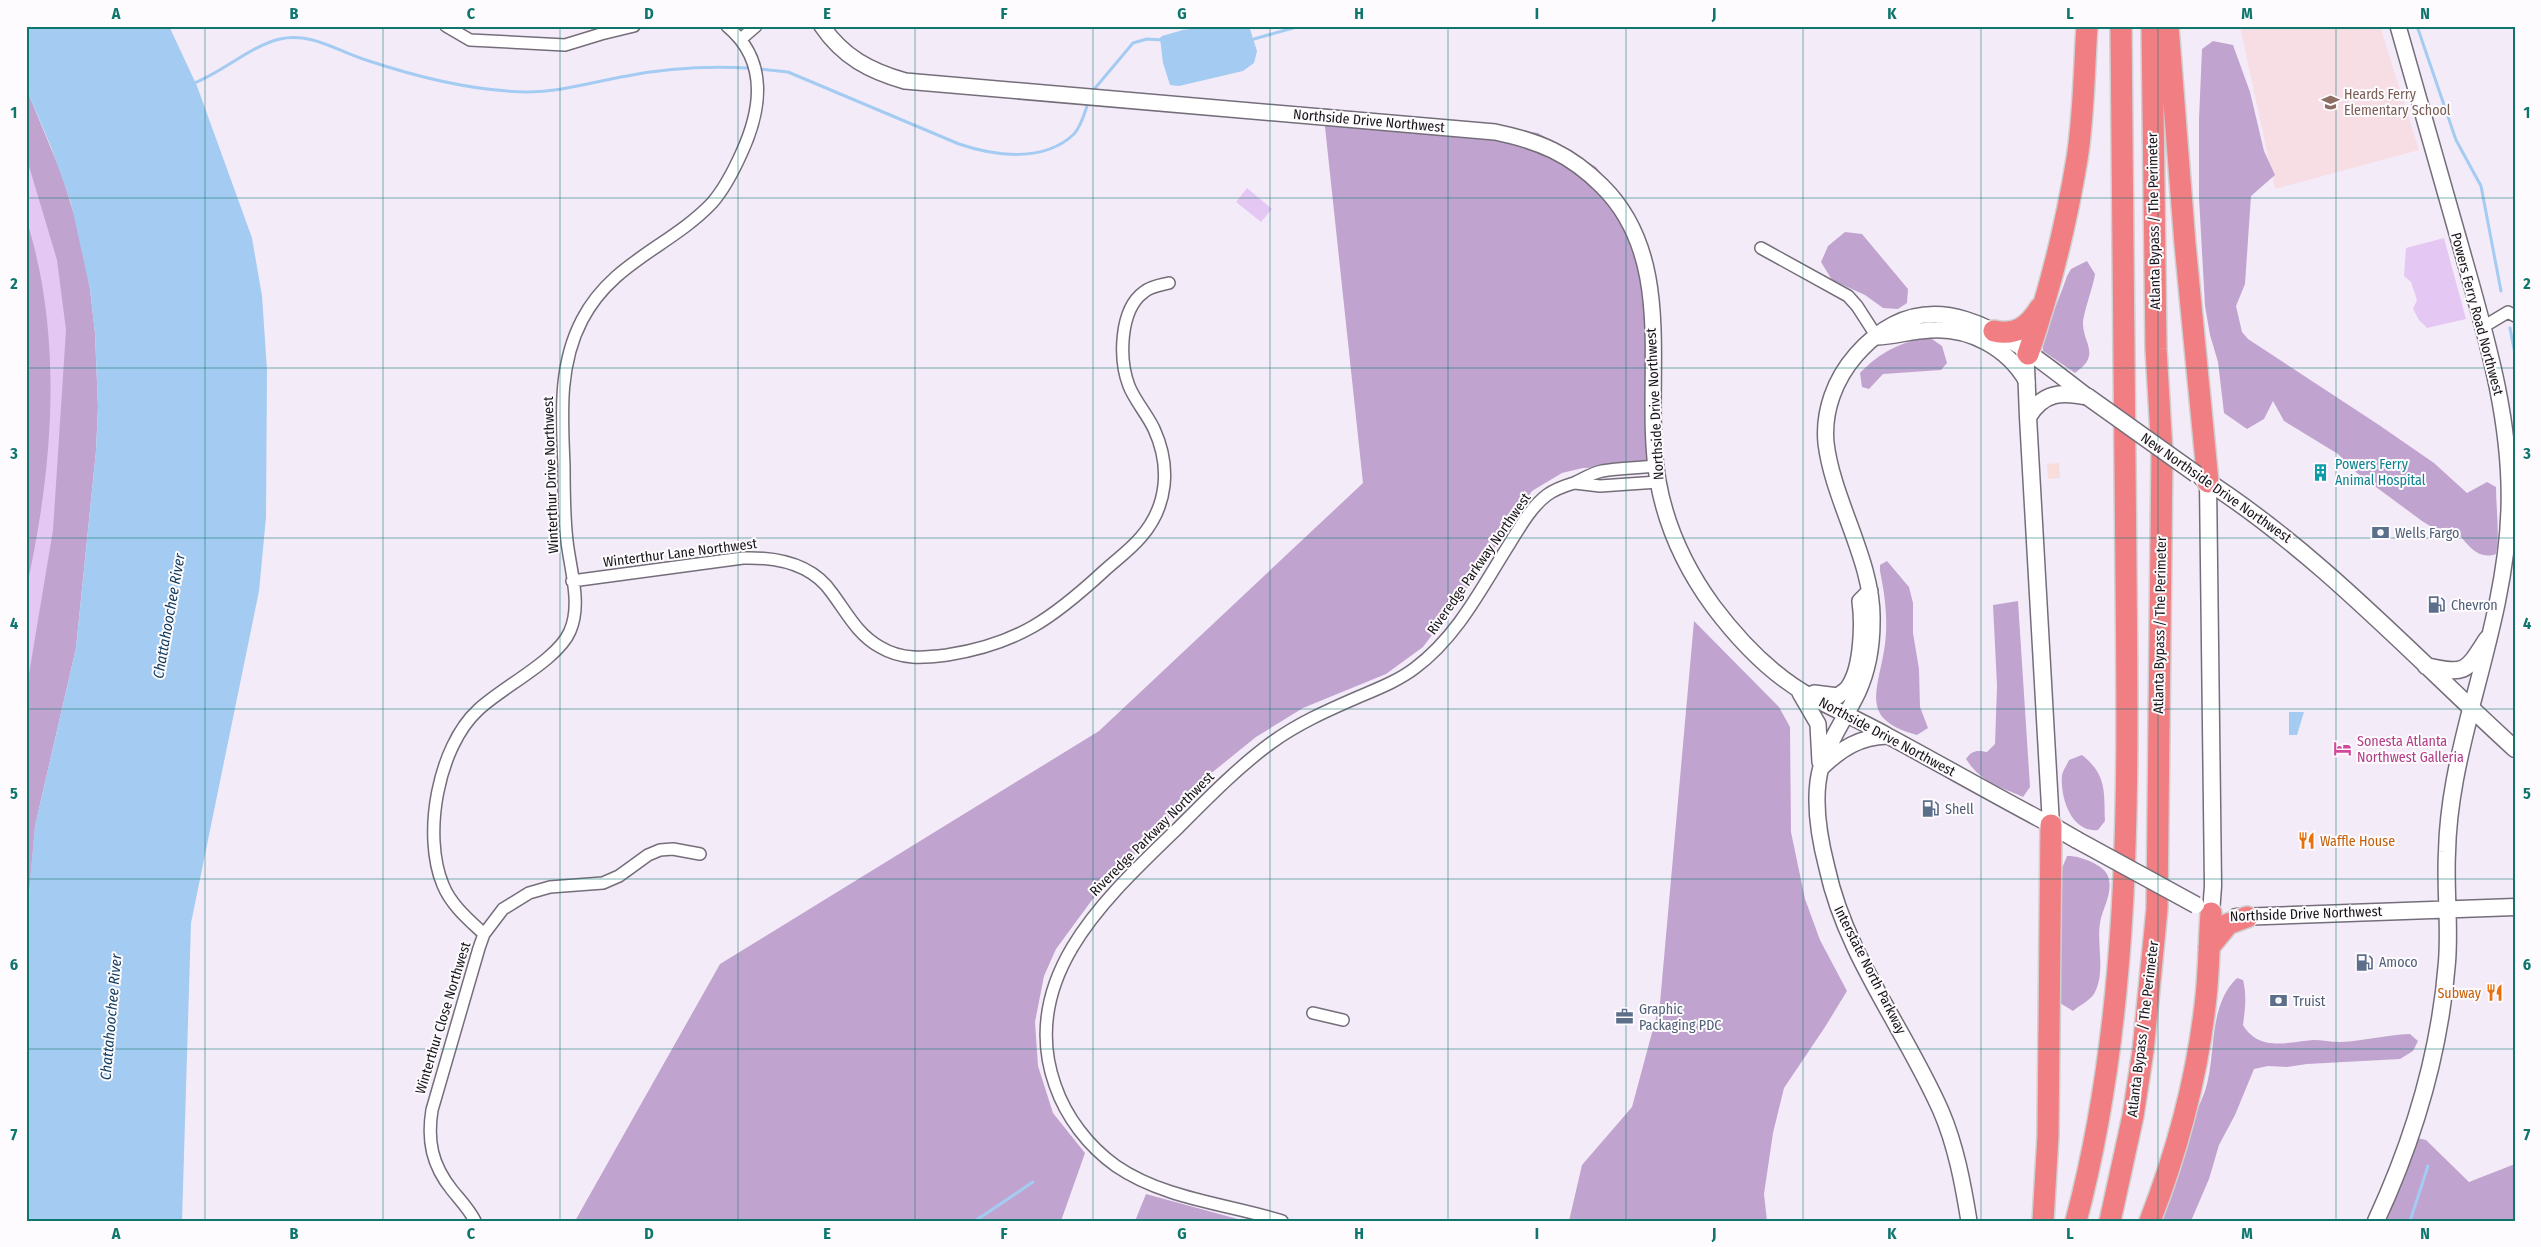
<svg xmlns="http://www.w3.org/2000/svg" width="2541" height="1247" font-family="'Fira Sans Condensed',sans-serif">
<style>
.industrial{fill:#f8dddd}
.education{fill:#f7dde4}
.green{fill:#e4c8f3}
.forest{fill:#c0a4cf}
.water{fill:#a4cbf1}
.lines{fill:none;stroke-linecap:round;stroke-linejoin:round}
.stream{stroke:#a4cbf1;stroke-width:3}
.minor-casing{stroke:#756e7a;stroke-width:14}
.tertiary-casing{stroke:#756e7a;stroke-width:18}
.secondary-casing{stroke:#756e7a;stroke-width:19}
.motorway-casing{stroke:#d1d0d1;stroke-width:24}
.minor{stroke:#fff;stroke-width:11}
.tertiary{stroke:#fff;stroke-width:15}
.secondary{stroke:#fff;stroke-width:16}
.motorway{stroke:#f17e82;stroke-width:21}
.secondary-bridge-casing{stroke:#756e7a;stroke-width:19;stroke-linecap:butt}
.secondary-bridge{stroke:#fff;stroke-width:16}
.grid{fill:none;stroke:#0f766e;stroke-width:1;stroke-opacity:0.55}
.labels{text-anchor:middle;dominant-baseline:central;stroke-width:4;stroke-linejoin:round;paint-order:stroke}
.education-label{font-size:14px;fill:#785e54;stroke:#fdfbfe;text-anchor:start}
.street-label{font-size:14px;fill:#171418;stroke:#fdfbfe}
.culture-label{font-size:14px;fill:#0d838f;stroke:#fdfbfe;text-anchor:start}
.service-label{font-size:14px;fill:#4e5e75;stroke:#fdfbfe;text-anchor:start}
.hotel-label{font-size:14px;fill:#b23c85;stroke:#fdfbfe;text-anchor:start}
.food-label{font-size:14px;fill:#c56008;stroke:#fdfbfe;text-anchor:start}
.water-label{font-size:15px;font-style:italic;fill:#0c395c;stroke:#fdfbfe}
.neatline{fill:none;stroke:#0f766e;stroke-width:2}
.grid-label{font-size:16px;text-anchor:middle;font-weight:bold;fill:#0f766e}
</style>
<rect width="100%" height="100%" fill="#f4ebf9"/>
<path class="industrial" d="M2059,463l1,15 -12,1 -1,-15z"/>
<path class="education" d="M2240,26h140l39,124 -144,39z"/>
<path class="green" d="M26,88l53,143 11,58 -64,640z
M1247,188l25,21 -11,13 -25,-20z
M2444,238l22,81 -39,9 -8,-8 -6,-11 4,-9 -6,-18 -7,-6 2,-28z"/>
<path class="forest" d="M2213,41l20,4 17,47 14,59 11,24 -24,21 -6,88 -9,22 6,26 6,7 131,86 55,38 33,30 20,-11 9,5c0,23 4,45 0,67 -17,6 -27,-7 -37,-20l-21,-3 -16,-10 -65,-48 -19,-19 -54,-33 -11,-20 -9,18 -17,10 -23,-16 -6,-51 -8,-27 -5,-29 -6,-108v-79l3,-70z
M26,88l36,87 17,56 11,58 5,44 3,74 -2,44 -20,197 -41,178 -9,103v-237l27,-162 13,-200 -9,-70 -31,-104z
M1323,108l215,25 58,34 36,46 18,65 2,187 -69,3 -21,5 -30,18 -25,35 -21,37 -63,84 -37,27 -83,34 -47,29 -47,38 -117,125 -36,49 -12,27 -9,46 3,44 15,47 32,40 -24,68h-486l145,-257 379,-233 264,-248z
M26,218c38,120 27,251 0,372z
M1845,232l17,2 46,55 -1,14 -9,6 -15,-1 -18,-13 -33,-15 -11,-18 7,-16z
M2087,261l8,13c-2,14 -12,39 -12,50 1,22 18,30 -8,49l-32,-22c-2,-11 19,-59 24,-75l4,-7z
M1929,337l13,9 5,17 -6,7 -58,4 -14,15 -7,-2 -2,-14c20,-21 41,-31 69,-36z
M1887,561l22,26 4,16v30l6,36 1,38 8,21 -11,7c-60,-16 -38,-45 -32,-91 3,-26 0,-48 -5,-73v-6z
M2018,601l12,186 -7,10c-25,-11 -42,-15 -57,-38 6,-9 11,-9 21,-7l8,-8 2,-58 -4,-81z
M1694,621l85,86 11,20 1,105 14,67 15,41 27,51 -22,36 -41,61 -11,45 -9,61 3,27h-198l13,-56 50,-58 28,-104z
M2082,755c25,20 22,36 23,66l-7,9c-27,3 -38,-33 -36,-55 1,-5 5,-10 7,-15z
M2067,856c11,-1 35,8 40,18 7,14 -2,31 -6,44 -6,25 6,52 -7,76 -4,6 -15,12 -21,17l-13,-8 -3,-10 1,-115z
M2237,978l6,2c4,15 2,30 0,45 16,27 45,17 70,15 9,0 18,2 27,2 23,-1 46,-7 70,-8l8,7 -5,10 -13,8 -93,5 -20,3 -19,-1 -14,3 -19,46 -16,30 -10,34 -18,42h-34c12,-33 23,-66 35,-98 4,-11 9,-21 13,-32 12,-36 2,-84 32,-113z
M2417,1138l9,2 43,42 46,-18v57h-132z
M1146,1194l99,27h-110z"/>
<path class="water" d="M26,26h143l28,60 55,152 10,58 5,74 -1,147 -7,74 -68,332 -9,298h-156v-292l9,-103 41,-178 20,-197 2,-44 -3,-74 -5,-44 -19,-86 -20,-56 -25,-59z
M1213,26h36l8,25 -3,12 -11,8 -64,15 -9,-1 -7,-22 -3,-25 2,-2 21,-6z
M2289,712h15l-7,23h-8z"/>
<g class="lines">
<path class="stream" d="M2417,26l39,114 25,46 20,105
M1254,39l46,-13
M759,69l29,3 171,72c35,12 85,19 115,-10 7,-8 10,-19 13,-28
M192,84c30,-11 58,-38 88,-45 31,-7 57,12 86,21 51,17 106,31 160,32 36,0 66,-10 101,-16 40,-8 80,-10 121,-8
M1091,93l42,-50 14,-4 16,1
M2510,328l5,26
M975,1221l58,-39
M2410,1221l18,-55"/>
<defs>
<path id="minor" d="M446,26l24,14 95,5 36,-11 33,-8
M741,39l15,-13
M1761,248l87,48 9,10 20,31
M2483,327l25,-15 7,4
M1575,483l25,3 58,-4
M572,581l171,-23c33,-1 69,6 89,35 15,20 25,41 48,54 22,13 43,11 67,8 71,-11 106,-37 157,-84 12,-11 26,-21 37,-34 27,-31 30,-71 13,-108 -7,-15 -19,-28 -25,-43 -10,-26 -10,-76 15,-94 7,-6 17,-7 25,-9
M484,934c-15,-14 -33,-29 -41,-49 -21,-50 -5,-138 35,-175 24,-23 80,-50 92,-79 12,-27 0,-62 -3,-90 -3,-25 -3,-50 -3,-75 -2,-50 -6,-100 18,-146 30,-58 88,-73 130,-117 13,-15 22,-33 30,-51 20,-44 26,-92 -15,-126
M1313,1013l30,7
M475,1221c-6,-12 -15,-21 -23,-31 -20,-25 -25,-49 -20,-80l47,-162 5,-14 19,-25 26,-16 21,-6 53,-4 16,-7 29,-21 12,-5 13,-1 27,5
M1282,1221c-54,-17 -118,-22 -166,-55 -28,-20 -50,-49 -61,-81 -38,-108 53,-189 122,-256 30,-30 60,-61 94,-86 26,-19 55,-32 85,-45 21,-9 42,-17 59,-30 43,-32 67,-81 95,-125 10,-16 21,-36 37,-48 8,-6 17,-9 27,-12 9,-4 18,-10 28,-12 17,-3 36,-3 54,-5"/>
<path id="tertiary" d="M822,26c21,31 48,45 83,55l590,51c44,9 75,22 107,54 78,77 39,198 56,295 8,45 28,88 55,125 27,36 61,71 100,92 25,13 50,24 75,38 54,29 108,60 163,89
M2398,26c21,75 42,150 64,225 24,85 50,170 47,259 -2,67 -21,134 -38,199
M1877,337c18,-1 35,-6 53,-7 39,-3 78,18 97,52
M1800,693l18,31 2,38
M1814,693l24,3c3,-3 9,-6 11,-10 13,-19 14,-63 11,-85l10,-10
M1822,767c20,-19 38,-30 65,-31
M1969,1221c-6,-37 -13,-75 -28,-110 -36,-82 -95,-155 -114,-243 -8,-31 -15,-69 -6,-101 8,-27 25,-50 37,-75 10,-22 14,-46 14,-70 2,-60 -39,-120 -46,-179 -3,-32 9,-64 30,-88 78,-89 162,-11 232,42"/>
<path id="secondary" d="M2028,354l-2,12 2,51 23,408 26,15
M2028,417c15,-25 34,-26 60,-20
M2202,478c117,75 211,178 313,271
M2208,482l5,404 -2,27
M2426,666c40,9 40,6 61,-27
M2236,917l279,-10
M2376,1221c38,-82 64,-169 71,-259 3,-37 -2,-74 0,-110 1,-49 12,-96 24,-143"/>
<path id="motorway" d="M2168,26l17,218 23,238
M1994,331c22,5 35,-5 46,-23
M2028,354c22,-64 38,-129 49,-195 7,-44 7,-89 10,-133
M2209,947l19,-23 19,-7
M2043,1221l5,-85 3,-311
M2076,1221c56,-211 52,-430 50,-647 -2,-182 -4,-365 -5,-548
M2110,1221l23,-105 10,-65 14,-142 5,-457 -6,-103 -4,-323
M2150,1221c28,-72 48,-147 56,-224 3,-28 3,-56 5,-84"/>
</defs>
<use href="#minor" class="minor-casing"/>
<use href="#tertiary" class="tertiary-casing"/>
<use href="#secondary" class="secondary-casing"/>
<use href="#motorway" class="motorway-casing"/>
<use href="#minor" class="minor"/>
<use href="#tertiary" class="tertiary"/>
<use href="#secondary" class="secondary"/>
<use href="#motorway" class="motorway"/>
<defs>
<path id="secondary-bridge" d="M2088,397l108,77
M2077,840l119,65"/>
</defs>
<use href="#secondary-bridge" class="secondary-bridge-casing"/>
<use href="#secondary-bridge" class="secondary-bridge"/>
</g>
<path class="grid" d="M205,26v1195M383,26v1195M560,26v1195M738,26v1195M915,26v1195M1093,26v1195M1270,26v1195M1448,26v1195M1626,26v1195M1803,26v1195M1981,26v1195M2158,26v1195M2336,26v1195M26,198h2489M26,368h2489M26,538h2489M26,709h2489M26,879h2489M26,1049h2489"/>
<defs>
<symbol id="school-bare" viewBox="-9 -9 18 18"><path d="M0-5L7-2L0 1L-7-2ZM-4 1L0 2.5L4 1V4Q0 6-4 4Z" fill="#8d6e63" stroke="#fdfbfe" stroke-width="2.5" paint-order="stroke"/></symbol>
<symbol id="building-bare" viewBox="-9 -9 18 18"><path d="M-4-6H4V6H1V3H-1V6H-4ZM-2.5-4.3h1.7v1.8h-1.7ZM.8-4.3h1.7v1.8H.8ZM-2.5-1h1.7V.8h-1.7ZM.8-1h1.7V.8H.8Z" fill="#0f9aa8" stroke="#fdfbfe" stroke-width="2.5" paint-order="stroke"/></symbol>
<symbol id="bank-bare" viewBox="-9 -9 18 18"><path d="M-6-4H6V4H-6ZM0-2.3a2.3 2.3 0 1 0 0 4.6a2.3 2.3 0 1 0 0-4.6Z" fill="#5c6f8a" stroke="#fdfbfe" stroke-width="2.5" paint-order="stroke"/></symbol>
<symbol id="fuel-bare" viewBox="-9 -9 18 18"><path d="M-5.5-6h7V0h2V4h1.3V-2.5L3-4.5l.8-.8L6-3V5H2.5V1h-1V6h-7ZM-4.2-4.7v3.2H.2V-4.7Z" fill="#5c6f8a" stroke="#fdfbfe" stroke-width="2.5" paint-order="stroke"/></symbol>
<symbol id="hotel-bare" viewBox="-9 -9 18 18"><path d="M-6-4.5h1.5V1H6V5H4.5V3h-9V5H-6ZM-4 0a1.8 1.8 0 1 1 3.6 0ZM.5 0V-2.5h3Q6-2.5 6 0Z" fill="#d1479c" stroke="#fdfbfe" stroke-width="2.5" paint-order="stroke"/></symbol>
<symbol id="restaurant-bare" viewBox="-9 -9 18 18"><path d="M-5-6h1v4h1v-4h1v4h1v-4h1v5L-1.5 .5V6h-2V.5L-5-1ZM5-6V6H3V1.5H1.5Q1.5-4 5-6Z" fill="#e8710a" stroke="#fdfbfe" stroke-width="2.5" paint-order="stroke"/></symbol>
<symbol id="office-bare" viewBox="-9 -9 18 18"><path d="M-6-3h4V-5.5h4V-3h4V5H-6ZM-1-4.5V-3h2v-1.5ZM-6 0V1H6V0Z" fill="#5c6f8a" stroke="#fdfbfe" stroke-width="2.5" paint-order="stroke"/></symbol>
</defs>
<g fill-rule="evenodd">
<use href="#school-bare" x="2318" y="90" width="25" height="25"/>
<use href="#building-bare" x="2308" y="460" width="25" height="25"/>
<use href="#bank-bare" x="2368" y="520" width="25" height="25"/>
<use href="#fuel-bare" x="2424" y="592" width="25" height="25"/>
<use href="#hotel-bare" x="2330" y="736" width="25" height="25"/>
<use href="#fuel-bare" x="1918" y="796" width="25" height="25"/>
<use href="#restaurant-bare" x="2294" y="828" width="25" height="25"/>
<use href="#fuel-bare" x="2352" y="950" width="25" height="25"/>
<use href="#restaurant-bare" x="2482" y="980" width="25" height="25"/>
<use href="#bank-bare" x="2266" y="988" width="25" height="25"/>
<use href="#office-bare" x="1612" y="1004" width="25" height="25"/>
</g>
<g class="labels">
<g class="education-label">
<text x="2344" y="94">Heards Ferry<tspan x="2344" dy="16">Elementary School</tspan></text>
</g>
<g class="street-label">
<text transform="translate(1369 121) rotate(5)">Northside Drive Northwest</text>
<text transform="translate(2154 221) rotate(-91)">Atlanta Bypass / The Perimeter</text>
<text transform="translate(2477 314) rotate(75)">Powers Ferry Road Northwest</text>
<text transform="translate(1655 404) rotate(-93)">Northside Drive Northwest</text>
<text transform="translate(551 475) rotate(-92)">Winterthur Drive Northwest</text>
<text transform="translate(2216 488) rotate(35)">New Northside Drive Northwest</text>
<text transform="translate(680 553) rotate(-7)">Winterthur Lane Northwest</text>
<text transform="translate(1479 564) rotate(-55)">Riveredge Parkway Northwest</text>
<text transform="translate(2160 625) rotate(-89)">Atlanta Bypass / The Perimeter</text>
<text transform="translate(1887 737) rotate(28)">Northside Drive Northwest</text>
<text transform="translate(1152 834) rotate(-45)">Riveredge Parkway Northwest</text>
<text transform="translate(2306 914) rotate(-2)">Northside Drive Northwest</text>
<text transform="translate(1870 970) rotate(63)">Interstate North Parkway</text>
<text transform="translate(443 1018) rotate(-73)">Winterthur Close Northwest</text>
<text transform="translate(2143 1029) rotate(-83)">Atlanta Bypass / The Perimeter</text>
</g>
<g class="culture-label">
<text x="2335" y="464">Powers Ferry<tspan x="2335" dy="16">Animal Hospital</tspan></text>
</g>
<g class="service-label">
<text x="2395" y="533">Wells Fargo</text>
<text x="2451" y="605">Chevron</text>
<text x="1945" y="809">Shell</text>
<text x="2379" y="962">Amoco</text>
<text x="2293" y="1001">Truist</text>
<text x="1639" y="1009">Graphic<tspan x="1639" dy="16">Packaging PDC</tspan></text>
</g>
<g class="hotel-label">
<text x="2357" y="741">Sonesta Atlanta<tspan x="2357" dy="16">Northwest Galleria</tspan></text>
</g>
<g class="food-label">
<text x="2320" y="841">Waffle House</text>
<text x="2481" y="993" text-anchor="end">Subway</text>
</g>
<g class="water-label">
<text transform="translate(169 616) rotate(-80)">Chattahoochee River</text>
<text transform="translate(111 1017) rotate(-85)">Chattahoochee River</text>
</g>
</g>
<rect width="2541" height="1247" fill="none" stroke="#fdfbfe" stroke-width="55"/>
<rect x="28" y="28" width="2486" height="1192" class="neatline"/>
<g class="grid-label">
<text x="116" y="19">A</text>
<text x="294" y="19">B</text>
<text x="471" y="19">C</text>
<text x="649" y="19">D</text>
<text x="827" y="19">E</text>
<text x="1004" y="19">F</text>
<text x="1182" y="19">G</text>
<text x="1359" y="19">H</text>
<text x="1537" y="19">I</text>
<text x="1714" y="19">J</text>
<text x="1892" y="19">K</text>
<text x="2070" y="19">L</text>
<text x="2247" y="19">M</text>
<text x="2425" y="19">N</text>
<text x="14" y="118">1</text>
<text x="2527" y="118">1</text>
<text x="14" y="289">2</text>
<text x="2527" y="289">2</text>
<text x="14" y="459">3</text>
<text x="2527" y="459">3</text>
<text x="14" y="629">4</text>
<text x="2527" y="629">4</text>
<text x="14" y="799">5</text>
<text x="2527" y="799">5</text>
<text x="14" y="970">6</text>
<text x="2527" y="970">6</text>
<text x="14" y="1140">7</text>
<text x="2527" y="1140">7</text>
<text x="116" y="1239">A</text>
<text x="294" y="1239">B</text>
<text x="471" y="1239">C</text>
<text x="649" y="1239">D</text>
<text x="827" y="1239">E</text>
<text x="1004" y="1239">F</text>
<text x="1182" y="1239">G</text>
<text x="1359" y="1239">H</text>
<text x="1537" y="1239">I</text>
<text x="1714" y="1239">J</text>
<text x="1892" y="1239">K</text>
<text x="2070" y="1239">L</text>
<text x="2247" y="1239">M</text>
<text x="2425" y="1239">N</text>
</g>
</svg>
